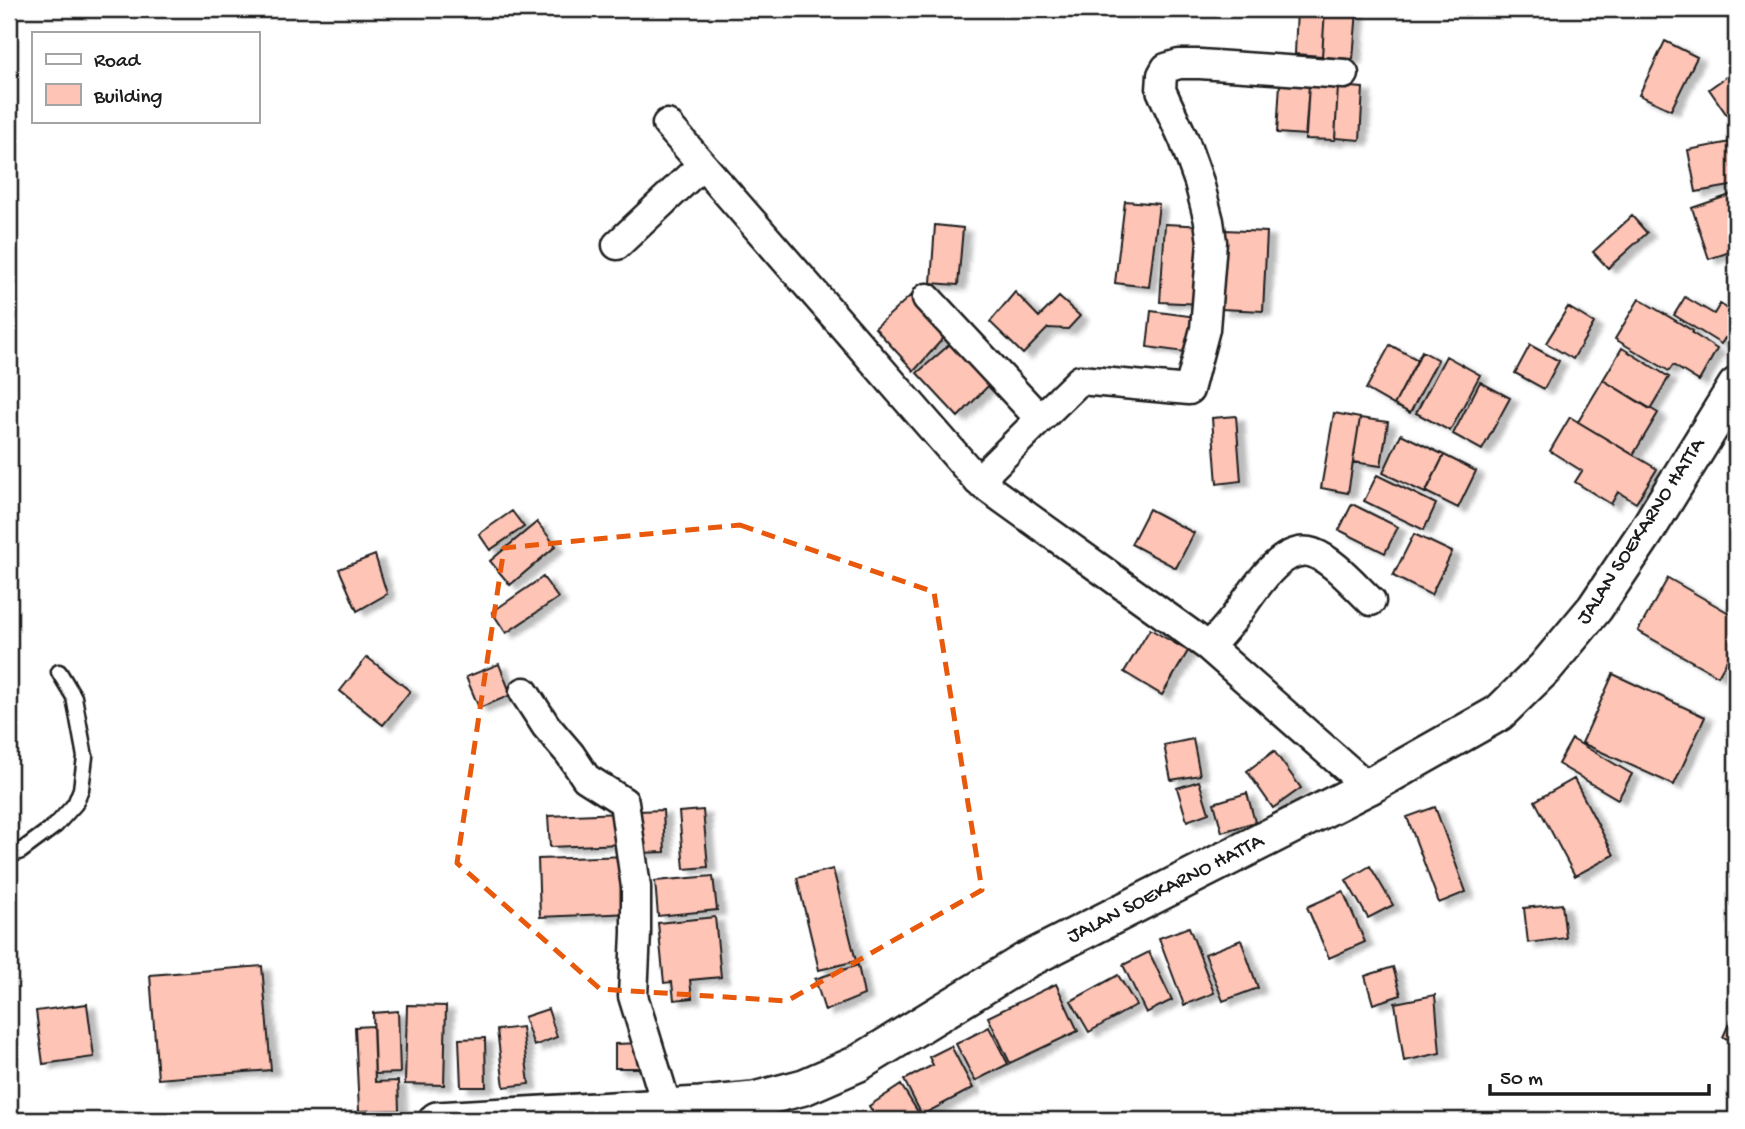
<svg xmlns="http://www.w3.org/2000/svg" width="1745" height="1129" font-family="'Gochi Hand',sans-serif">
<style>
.building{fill:#fec4b6;stroke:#1c1c1c;stroke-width:2;filter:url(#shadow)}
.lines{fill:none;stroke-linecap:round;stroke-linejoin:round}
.service-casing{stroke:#1c1c1c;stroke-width:19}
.minor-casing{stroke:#1c1c1c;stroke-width:33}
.tertiary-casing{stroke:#1c1c1c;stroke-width:40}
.service{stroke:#fff;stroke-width:14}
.minor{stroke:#fff;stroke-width:28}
.tertiary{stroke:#fff;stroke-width:35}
.marked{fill:none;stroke:#e8590c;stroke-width:5;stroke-dasharray:14 9;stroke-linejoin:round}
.labels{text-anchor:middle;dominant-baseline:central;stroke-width:5;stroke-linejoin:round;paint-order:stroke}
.street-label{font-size:21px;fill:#1c1c1c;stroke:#fff}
</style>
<defs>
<filter id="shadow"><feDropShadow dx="8" dy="4.5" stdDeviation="2" flood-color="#0004"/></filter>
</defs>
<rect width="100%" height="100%" fill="#fff"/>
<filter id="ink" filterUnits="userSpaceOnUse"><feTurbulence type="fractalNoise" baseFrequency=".0143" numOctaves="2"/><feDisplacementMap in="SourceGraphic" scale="14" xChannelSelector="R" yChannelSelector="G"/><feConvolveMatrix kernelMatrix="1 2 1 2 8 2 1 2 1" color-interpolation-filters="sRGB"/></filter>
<g filter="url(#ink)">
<path class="building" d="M1297,9h28l-3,47 -27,-2z
M1325,9l32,1 -4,49 -31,-2z
M1665,41l32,16 -26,53 -32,-15z
M1729,75l7,10v28l-7,5 -20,-29z
M1280,83l29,1 -3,51 -29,-2z
M1309,84l29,2 -3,54 -30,-1z
M1338,86l25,2 -3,52 -25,-2z
M1736,141v44l-40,7 -8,-42z
M1736,193v57l-27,9 -17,-51z
M1125,201l34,3 -10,83 -34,-4z
M1632,216l15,17 -39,35 -15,-16z
M1165,224l42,2 -4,78 -43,-2z
M935,225l28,3 -5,57 -27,-2z
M1225,230l42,2 -4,79 -42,-2z
M1015,292l24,25 20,-20 21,19 -12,13 -20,-1 -25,26 -33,-32z
M910,296l38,37 -34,38 -39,-43z
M1685,297l29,17 6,-10 16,10v27l-2,3 -9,-6 -4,6 -47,-29z
M1639,299l54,32 -1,2 25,16 -18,32 -26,-16 -4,6 -54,-32z
M1568,307l26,16 -21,36 -27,-16z
M1151,311l46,6 -5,36 -45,-6z
M956,339l35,44 -33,34 -41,-44z
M1390,345l28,15 -24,45 -28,-16z
M1530,345l29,16 -15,28 -29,-16z
M1622,348l47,29 -19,32 -47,-29z
M1422,351l16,9 -28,53 -16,-8z
M1446,356l34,19 -30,56 -34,-18z
M1603,380l55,33 -25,42 -55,-33z
M1480,382l30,16 -28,52 -29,-16z
M1334,413l26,5 -12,75 -27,-5z
M1236,416l5,65 -24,3 -5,-66z
M1570,417l87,52 -21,34 -18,-11 -7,12 -36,-22 7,-11 -32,-20z
M1360,418l28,4 -7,44 -28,-4z
M1401,434l43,21 -19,38 -42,-20z
M1444,455l32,16 -18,37 -32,-16z
M1377,475l59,29 -12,26 -60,-29z
M1352,504l46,23 -13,26 -46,-23z
M1149,509l45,24 -18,35 -45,-24z
M512,511l12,16 -34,23 -11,-16z
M537,522l19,24 -46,39 -20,-24z
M1414,534l38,18 -21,43 -38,-19z
M375,555l12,39 -30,17 -18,-42z
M543,577l15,21 -52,35 -14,-21z
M1668,578l68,39v27l-18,32 -80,-45z
M1150,629l38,22 -26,44 -38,-23z
M367,657l43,34 -27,34 -43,-34z
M499,664l12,31 -32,13 -13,-31z
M1613,674l92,43 -31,68 -92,-42z
M1193,739l7,36 -29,5 -7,-35z
M1572,739l60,35 -14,25 -60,-35z
M1274,751l27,37 -28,20 -26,-37z
M1574,779l40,76 -39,21 -40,-75z
M1199,781l10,32 -22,8 -10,-33z
M1247,793l8,29 -33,10 -8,-29z
M1435,807l31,85 -27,11 -32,-86z
M663,810l2,42 -26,1 -1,-42z
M703,810l5,57 -24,2 -5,-57z
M621,813l1,31 -72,3 -2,-31z
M629,856l3,57 -92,4 -2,-58z
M1370,866l23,39 -25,13 -22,-38z
M833,869l23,92 -37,9 -22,-92z
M713,876l4,34 -59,6 -3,-35z
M1343,891l22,51 -36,16 -22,-51z
M1562,904l4,34 -38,5 -4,-35z
M715,917l6,60 -31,3 2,18 -18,2 -2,-18 -8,1 -6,-60z
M1189,927l25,66 -30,12 -25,-67z
M1241,940l17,48 -35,13 -18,-47z
M1149,952l23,48 -26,13 -23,-48z
M858,965l6,30 -39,16 -10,-32z
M262,966l9,104 -113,9 -8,-104z
M1393,967l8,28 -28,9 -8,-28z
M1118,975l18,30 -47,27 -18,-31z
M1056,984l22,47 -68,32 -22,-46z
M1435,995l5,58 -36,8 -9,-58z
M87,1004l7,53 -51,7 -7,-53z
M407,1005l39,1 -2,79 -39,-1z
M1736,1008v35l-13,-6z
M548,1009l9,28 -23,9 -10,-29z
M398,1011l2,62 -25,1 -2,-61z
M373,1026l2,56 23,-1 1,29 -40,1 -4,-84z
M522,1027l7,57 -25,3 -7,-57z
M989,1027l19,37 -33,17 -19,-37z
M485,1038l1,49h-25l-2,-48z
M643,1043v25h-28v-24z
M951,1046l22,42 -51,27 -18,-35 29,-15 -4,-8z
M901,1085l22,35h-45l-9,-14z"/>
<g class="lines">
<defs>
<path id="service" d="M9,856l12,-5 35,-26 19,-21 6,-15 4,-32 -11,-60 -15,-25"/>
<path id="minor" d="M667,124l311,357
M617,245l85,-80
M927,298l113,121 40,-39 109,10 16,-61 7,-87 -3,-21 -10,-39 -15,-42 -23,-50 1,-15 4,-7 13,-4h21l144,10
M1040,419l-62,62 231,166
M524,692l22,34 24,28 16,24 38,24 12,85v46l-3,63 34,111
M1368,787l-159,-140c9,-10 17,-19 25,-29 16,-21 46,-76 79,-65 20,7 42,33 58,48"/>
<path id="tertiary" d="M437,1120l263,-15 54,-5 50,-13 53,-23 168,-103 343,-174 131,-74 46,-45 50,-60 51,-76 90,-146"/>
</defs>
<use href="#service" class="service-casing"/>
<use href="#minor" class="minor-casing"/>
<use href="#tertiary" class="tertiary-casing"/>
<use href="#service" class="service"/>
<use href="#minor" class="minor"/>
<use href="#tertiary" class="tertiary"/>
</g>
</g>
<path class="marked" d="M740,525l194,67 48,298 -195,111 -187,-12 -143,-126 47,-315z"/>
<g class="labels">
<g class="street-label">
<text transform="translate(1642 532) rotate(-57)">JALAN SOEKARNO HATTA</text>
<text transform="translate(1166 890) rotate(-27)">JALAN SOEKARNO HATTA</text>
</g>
</g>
<rect width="1745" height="1129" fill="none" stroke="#fff" stroke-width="35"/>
<rect x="18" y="18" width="1710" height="1094" fill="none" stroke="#1c1c1c" stroke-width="2.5" filter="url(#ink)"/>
<rect x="32" y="32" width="228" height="91" fill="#ffffff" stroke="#a4a4a4" stroke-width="2"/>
<rect x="46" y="54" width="35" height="10" fill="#ffffff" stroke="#a4a4a4" stroke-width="2"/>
<text x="94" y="66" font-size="21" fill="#1c1c1c">Road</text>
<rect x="46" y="84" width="35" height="21" fill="#fec4b6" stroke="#a4a4a4" stroke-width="2"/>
<text x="94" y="102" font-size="21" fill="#1c1c1c">Building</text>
<path d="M1490 1084v10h219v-10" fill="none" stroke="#1c1c1c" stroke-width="3.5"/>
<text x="1500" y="1084" font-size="21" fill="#1c1c1c" stroke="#ffffff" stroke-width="5" paint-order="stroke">50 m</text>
</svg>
